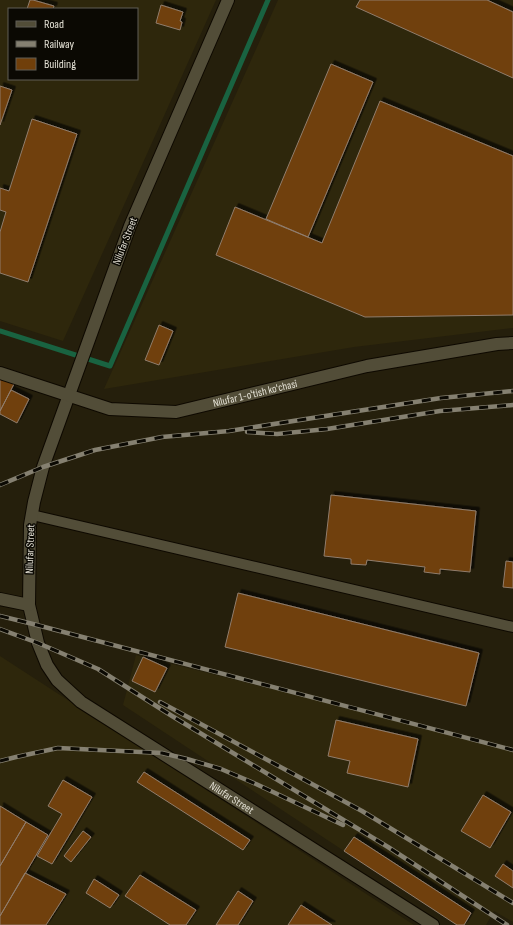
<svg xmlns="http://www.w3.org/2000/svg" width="513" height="925" font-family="'Sofia Sans Condensed',sans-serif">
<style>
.built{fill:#2e270c;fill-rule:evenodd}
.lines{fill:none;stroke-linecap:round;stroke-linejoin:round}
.stream{stroke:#196341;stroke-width:5}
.building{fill:#703f0a;stroke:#907d6d;filter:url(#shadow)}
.lane-casing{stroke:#0e0900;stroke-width:12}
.street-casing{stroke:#0e0900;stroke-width:14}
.lane{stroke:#524d38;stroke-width:10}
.street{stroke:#524d38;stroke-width:12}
.rail-casing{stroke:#858071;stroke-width:4.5}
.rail{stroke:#0b0903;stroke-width:3;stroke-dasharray:9;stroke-linecap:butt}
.labels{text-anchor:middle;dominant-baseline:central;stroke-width:3;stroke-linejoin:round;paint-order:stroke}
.street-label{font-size:11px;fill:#e2dfd3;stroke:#0b0903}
</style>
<defs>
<filter id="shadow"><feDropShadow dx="3.5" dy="-3.5" stdDeviation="0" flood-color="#0009"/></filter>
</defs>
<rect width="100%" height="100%" fill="#251f0c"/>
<path class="built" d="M0,0h216l-153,341 -63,-20zM9,9h128v70h-128z
M278,0h235v328l-159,19 -250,42z
M136,655l377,94v173l-19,-11 -8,14h-30l-333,-220z
M0,656l414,269h-414z"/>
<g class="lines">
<path class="stream" d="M0,331l110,35 158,-366"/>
</g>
<path class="building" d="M30,0h3l21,6 -1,3h-26z
M360,0h127l26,12v66l-157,-71z
M161,5l22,7 -3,9 2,1 -2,8 -24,-7z
M331,64l42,18 -65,155 -42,-18z
M0,86l12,4 -12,35z
M380,101l133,55v159l-148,2 -149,-62 19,-48 87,36z
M32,119l45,15 -49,148 -28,-9v-41l6,-20 -6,-2v-22l9,3z
M159,325l14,6 -14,34 -14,-5z
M0,377l14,7 -14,27z
M11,390l18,9 -12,24 -17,-9v-3z
M331,495l145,16 -6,61 -30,-3v5l-16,-2 1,-5 -58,-7 -1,5 -15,-1v-5l-27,-3z
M506,561l7,1v26l-10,-1z
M238,593l241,60 -13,53 -241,-59z
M143,657l24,11 -12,24 -23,-11z
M336,720l82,19 -10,48 -61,-14 3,-12 -22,-5z
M144,772l106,68 -7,10 -106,-68z
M63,780l29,17 -40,67 -15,-8 25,-42 -14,-8z
M483,795l28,17 -21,36 -29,-17z
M0,806l26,16 -26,44z
M26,822l22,13 -48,81v-50z
M83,831l8,6 -20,25 -7,-6z
M354,837l117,76 -7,12h-7l-113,-74z
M503,864l10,7v17l-18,-12z
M25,873l41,21 -20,31h-46v-9z
M140,875l56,35 -10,15h-16l-45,-29z
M94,879l25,16 -9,13 -24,-15z
M238,891l15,10 -15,24h-22z
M301,905l31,20h-44z"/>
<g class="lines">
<defs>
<path id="lane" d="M32,515l481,112"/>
<g id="street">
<path id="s1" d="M228,0l-98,226 -87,241 -9,35 -4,23 -1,80 9,38 9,22 10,15 24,22 352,223"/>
<path id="s2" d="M0,373l110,36 66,3 191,-46 130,-22 16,-1"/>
<path d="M0,599l29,6"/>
</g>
</defs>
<use href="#lane" class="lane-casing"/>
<use href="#street" class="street-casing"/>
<use href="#lane" class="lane"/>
<use href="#street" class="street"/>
<defs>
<path id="rail" d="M247,432l30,2 50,-5 113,-18 73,-6
M0,485l43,-18 52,-17 67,-13 67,-6 212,-33 72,-7
M0,616l33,8 480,126
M0,629l38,14 60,26 74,47 216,131 119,78
M160,702l202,109 151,92
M0,761l16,-4 42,-9 104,5 25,6 34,10 35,15 87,41"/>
</defs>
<use href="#rail" class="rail-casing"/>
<use href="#rail" class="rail"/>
</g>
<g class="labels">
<g class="street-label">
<text transform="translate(125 241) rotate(-69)">Nilufar Street</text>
<text stroke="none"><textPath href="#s2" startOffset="263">Nilufar 1-o'tish ko'chasi</textPath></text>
<text transform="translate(30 549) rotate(-88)">Nilufar Street</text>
<text stroke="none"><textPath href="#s1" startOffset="934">Nilufar Street</textPath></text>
</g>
</g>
<rect x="8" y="8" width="130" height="72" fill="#0b0903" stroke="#615f56"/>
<rect x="16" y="21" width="20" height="6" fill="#524d38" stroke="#615f56"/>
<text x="44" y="28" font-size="12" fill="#e2dfd3">Road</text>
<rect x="16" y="41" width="20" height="6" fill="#858071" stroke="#615f56"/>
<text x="44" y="48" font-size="12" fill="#e2dfd3">Railway</text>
<rect x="16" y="58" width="20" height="12" fill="#703f0a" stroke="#615f56"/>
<text x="44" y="68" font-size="12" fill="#e2dfd3">Building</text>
</svg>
